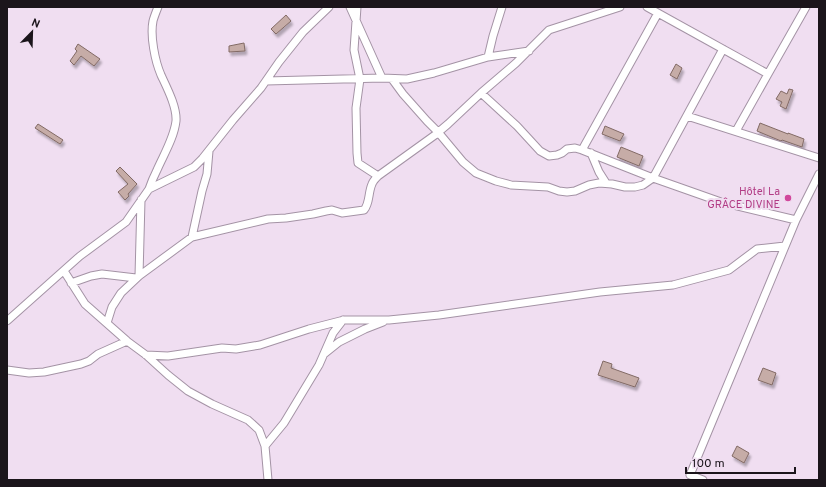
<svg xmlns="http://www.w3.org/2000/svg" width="826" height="487" font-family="Overpass,sans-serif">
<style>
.building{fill:#c6aca7;stroke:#826a65;filter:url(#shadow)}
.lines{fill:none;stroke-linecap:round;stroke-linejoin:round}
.street-casing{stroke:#a493a5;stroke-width:9}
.street{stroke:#fff;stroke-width:7}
.hotel-dot{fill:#d1479c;stroke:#f0def1;stroke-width:1.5}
.labels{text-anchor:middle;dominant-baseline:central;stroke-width:4;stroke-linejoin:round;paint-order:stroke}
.hotel-label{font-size:11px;fill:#b23c85;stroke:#f0def1;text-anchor:end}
</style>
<defs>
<filter id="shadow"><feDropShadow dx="2" dy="3.5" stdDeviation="1" flood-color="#0004"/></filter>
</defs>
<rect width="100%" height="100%" fill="#f0def1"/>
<path class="building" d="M286,15l5,6 -15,13 -5,-5z
M244,43l1,8 -16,1v-6z
M78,44l22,15 -6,7 -13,-10 -7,9 -4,-4 7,-10 -2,-2z
M676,64l6,4 -5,11 -7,-4z
M789,89l4,1 -7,19 -6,-3 2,-4 -6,-3 5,-8 6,3z
M760,123l28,11v-1l16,6 -2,8 -20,-7 -1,1 -24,-10z
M38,124l25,16 -3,4 -25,-16z
M605,126l19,8 -4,7 -18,-7z
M621,147l22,9 -4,10 -22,-9z
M120,167l17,17 -9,10 1,2 -4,4 -7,-8 10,-8 -12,-13z
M603,361l9,3 -1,4 28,10 -4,9 -37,-12z
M763,368l13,5 -4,12 -14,-5z
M737,446l12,7 -5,10 -12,-7z"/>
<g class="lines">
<defs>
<path id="street" d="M350,7l32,71
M357,7l-3,43 6,29 -4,29 1,45 1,10 20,13
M647,7l121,67
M488,57l5,-21 9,-29
M392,79l11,15 24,27 11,11 25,30 13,11 20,8 15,4 37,2 11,4 8,1 8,-1 14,-6 10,-2 13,1 13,3h10l8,-2 10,-7 70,-129
M266,81l116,-3 25,1 27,-6 54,-16 41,-6
M481,93l36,33 23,25 9,5 8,-1 5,-2 5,-4 8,-1 7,2 71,28 68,24 75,18
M687,116l132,42
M736,131l32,-57 38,-67
M582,150l76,-137
M591,153l8,19 7,11
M149,189c2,-6 5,-13 8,-19 7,-16 17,-32 19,-49 1,-14 -9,-33 -15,-46 -6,-14 -11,-39 -8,-54 1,-4 3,-9 5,-14
M192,237l10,-46 5,-17 2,-23
M64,271l21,33 42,37 19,14 22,20 20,16 24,13 36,16 11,10 6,16 3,34
M139,276l2,-76
M71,283l20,-7 11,-2 34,4
M7,321l73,-65 46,-34 23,-33 45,-22 8,-8 31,-39 28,-32 18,-26 24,-30 26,-25
M107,323l5,-16 9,-14 18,-17 53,-39 76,-18 18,-1 27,-4 13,-3 6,-1 10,3 22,-3c6,-7 4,-17 8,-26 1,-3 4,-6 6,-8l57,-41 13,-11 33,-31 35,-30 33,-33 71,-23
M324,354l15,-12 26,-13 18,-7
M146,355l22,1 54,-8 14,1 24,-4 49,-16 35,-9h45l50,-5 161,-23 73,-7 56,-15 28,-21 28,-3
M7,370l22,3 15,-1 37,-8 8,-3 9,-7 29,-13
M265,446l19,-23 35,-58 14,-32 10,-13
M703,480l-13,-5 106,-255 23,-46"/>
</defs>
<use href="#street" class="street-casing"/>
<use href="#street" class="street"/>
</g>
<circle class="hotel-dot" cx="788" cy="198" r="4"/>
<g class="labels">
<g class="hotel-label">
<text x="780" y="192">Hôtel La<tspan x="780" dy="13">GRÂCE DIVINE</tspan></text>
</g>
</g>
<rect width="826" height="487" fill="none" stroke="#1b151b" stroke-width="16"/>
<g transform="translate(32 32) rotate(23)" stroke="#f0def1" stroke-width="3" paint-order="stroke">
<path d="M0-3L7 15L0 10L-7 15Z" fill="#1b151b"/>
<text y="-6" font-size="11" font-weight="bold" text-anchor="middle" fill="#1b151b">N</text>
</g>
<path d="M686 467v6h109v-6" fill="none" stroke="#1b151b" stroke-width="2"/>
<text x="692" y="467" font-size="12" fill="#1b151b" stroke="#f0def1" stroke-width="3" paint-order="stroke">100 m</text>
</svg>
